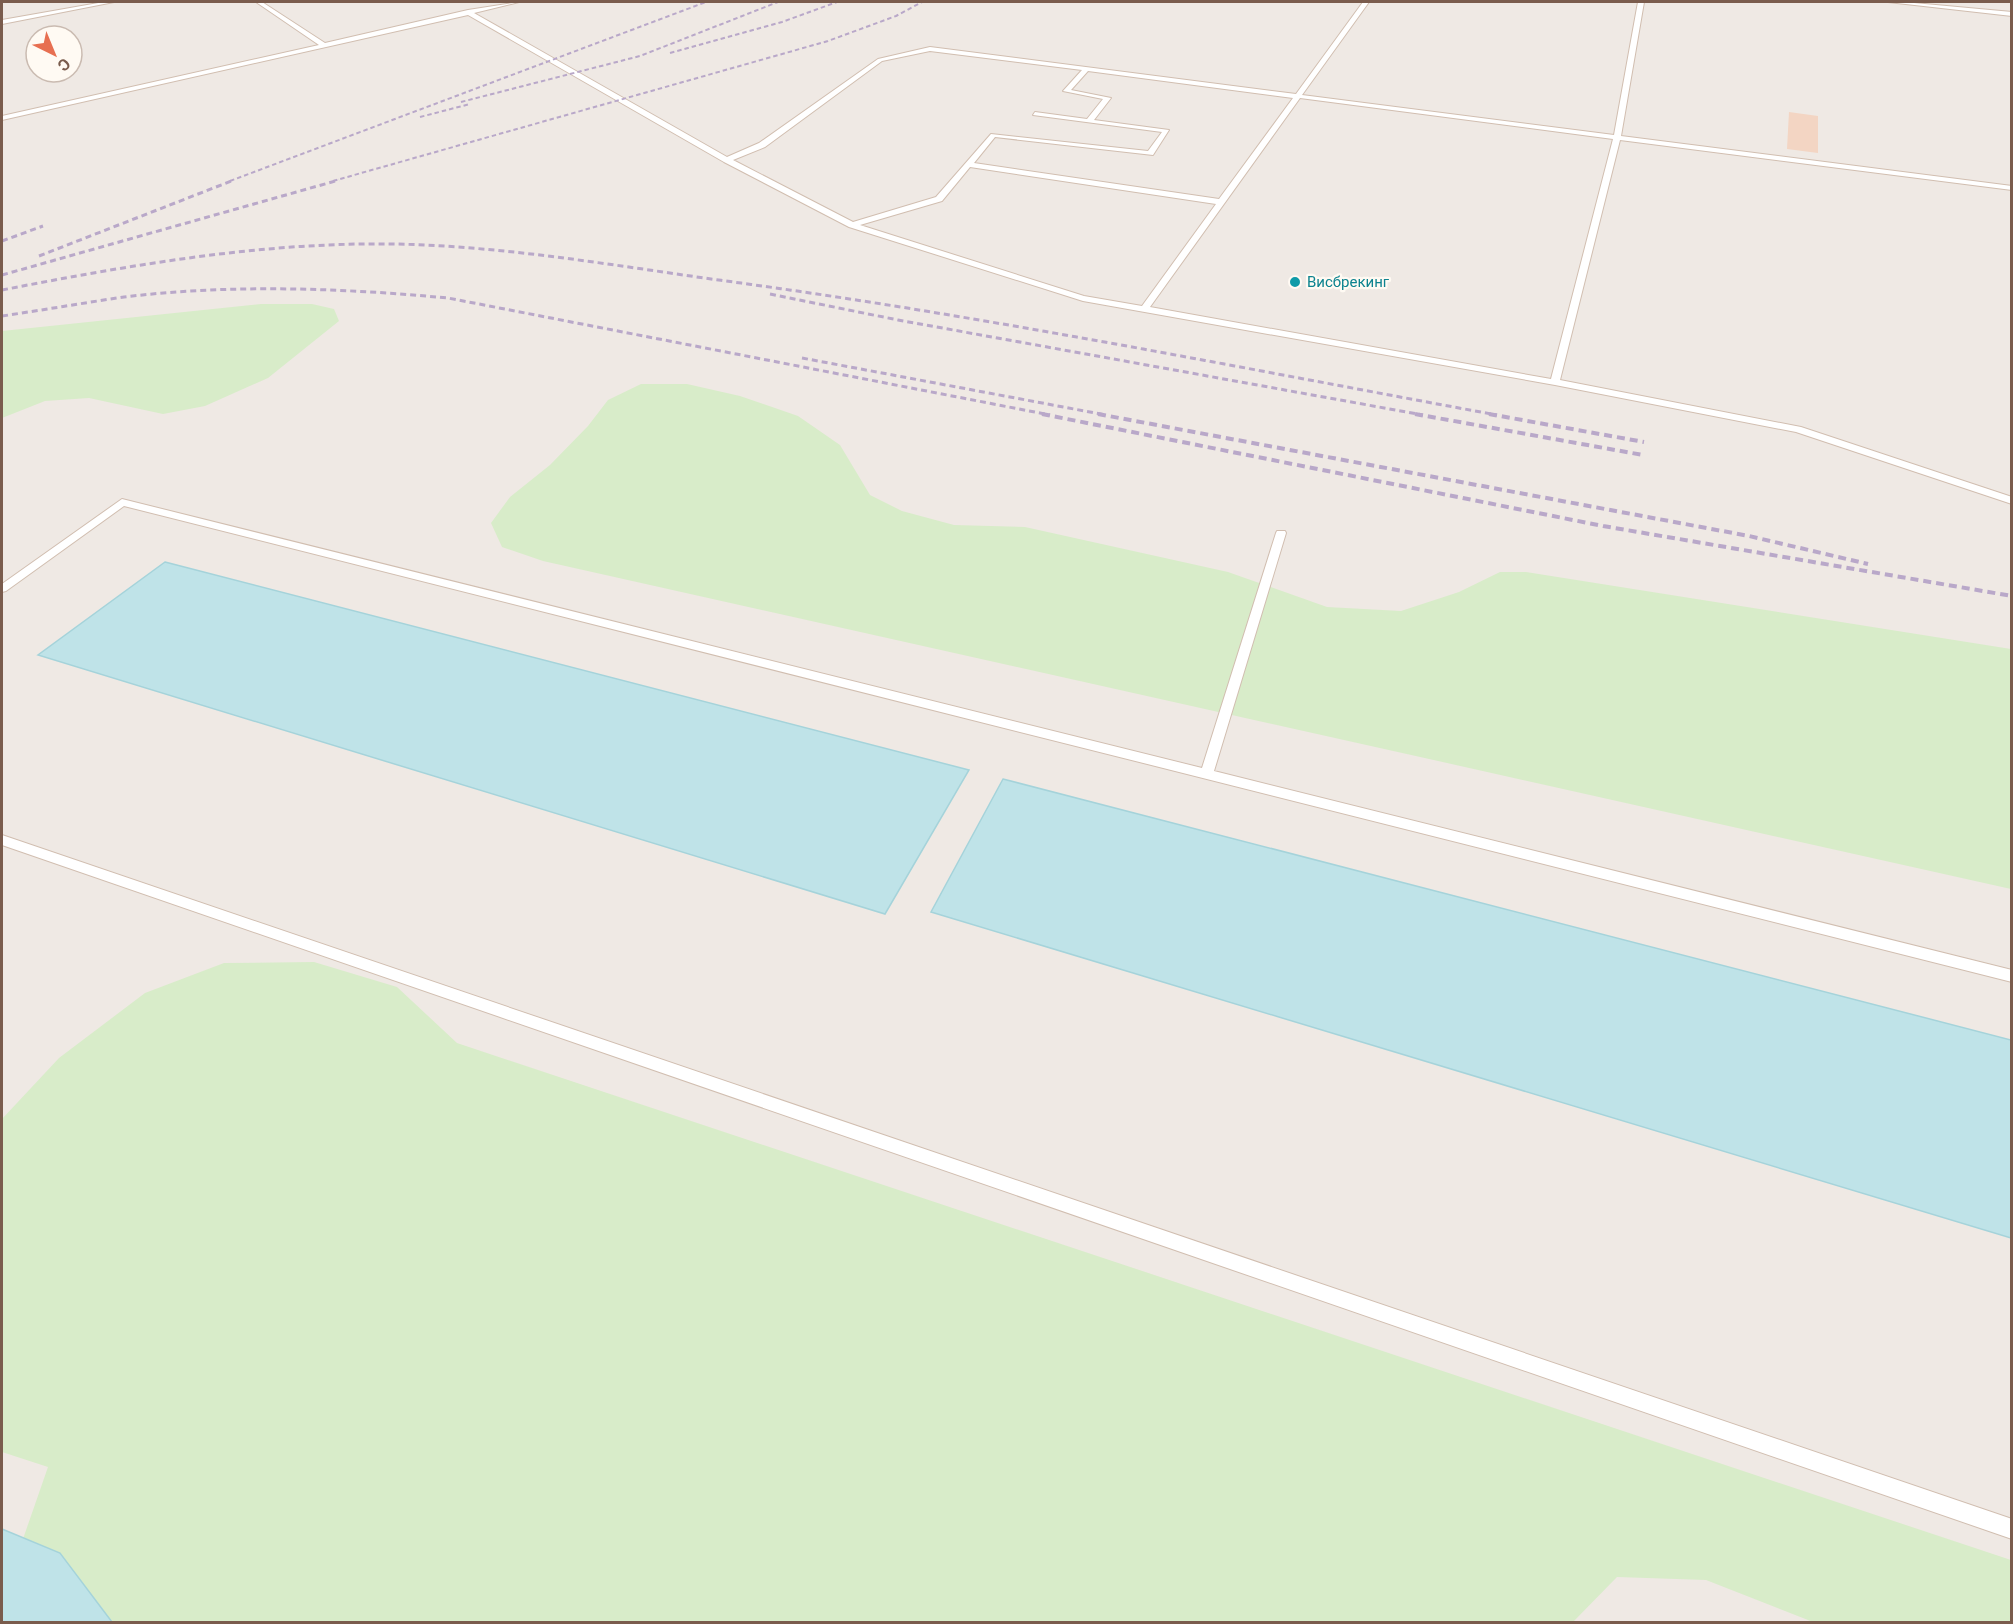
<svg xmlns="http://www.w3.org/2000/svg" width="2013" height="1624" font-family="Roboto,sans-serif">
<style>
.industrial{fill:#efe9e4;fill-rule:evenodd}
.green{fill:#d8ecc9}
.water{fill:#bfe3e8;stroke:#a5d3da;stroke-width:1.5}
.building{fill:#f3d5c3}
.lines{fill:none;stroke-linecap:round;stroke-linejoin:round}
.lane-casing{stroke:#d1beb0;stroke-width:2}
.lane{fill:#fff;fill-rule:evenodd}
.rail-far2{stroke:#b9a8c9;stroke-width:2;stroke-dasharray:4.5 3;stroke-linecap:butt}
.rail-far1{stroke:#b9a8c9;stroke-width:3;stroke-dasharray:6 4;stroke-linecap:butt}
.rail{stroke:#b9a8c9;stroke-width:4;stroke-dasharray:8 5;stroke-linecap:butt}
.culture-dot{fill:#0f9aa8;stroke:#fffaf3;stroke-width:2}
.labels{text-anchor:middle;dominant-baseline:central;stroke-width:4.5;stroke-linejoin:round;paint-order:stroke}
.far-culture-label{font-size:15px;fill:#0d838f;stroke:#fffaf3;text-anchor:start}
</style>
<rect width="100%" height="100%" fill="#fdf6ec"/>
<path class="industrial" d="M2,2h2009v1620h-2009zM36,36h36v36h-36z"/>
<path class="green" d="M261,304h51l22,5 5,12 -71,57 -63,28 -42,8 -74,-16 -44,3 -43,17v-87z
M641,384h46l53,12 58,20 42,29 30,50 32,16 52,14 71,2 203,45 99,35 74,4 58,-19 41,-20h26l485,77v240l-1468,-328 -41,-14 -11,-24 19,-26 40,-32 38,-39 20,-26z
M314,962l83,25 60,56 1554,517v62h-198l-107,-42 -89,-3 -44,45h-1571l14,-63 32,-92 -46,-15v-333l57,-61 86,-65 79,-30z"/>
<path class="water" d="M165,562l804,208 -84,144 -847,-259z
M1003,779l1008,261v198l-1080,-326z
M2,1529l58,24 52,69h-110z"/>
<path class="building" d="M1789,112l29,4v37l-31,-4z"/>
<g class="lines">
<defs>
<path id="lane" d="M104,2h10l-112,22v-4z
M256,2h6l63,41 143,-33 51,-8 -45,11 253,144 32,-14 119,-84 52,-12 366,47 67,-92h6l-67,93 312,40 24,-133h6l-23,134 391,50v4l-392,-50 -60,240 241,47 211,70v7l-216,-72 -241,-47 -472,-84 -234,-74 -125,-65 -256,-147 -466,105v-4l317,-71zM930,51l152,19 -19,21 40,8 -16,20 -52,-7 -2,3 129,17 -14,19 -157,-17 -55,63 -83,25 -120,-62 32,-13 117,-86zM1088,71l205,27 -74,101 -245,-36 21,-26 158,18 16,-25 -75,-10 17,-22 -40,-8zM1300,98l313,41 -62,240 -401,-72zM970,167l246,37 -74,102 -58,-10 -224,-71 82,-24z
M1888,2h15l109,10v4z
M122,499l1080,269 74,-235 1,-2h8l1,2 -72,238 798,199v12l-1888,-476 -118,85 -4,1v-8z
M2,835l2010,684v20l-2010,-694z"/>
</defs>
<use href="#lane" class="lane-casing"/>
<use href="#lane" class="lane"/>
<path class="rail-far2" d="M670,53l112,-31 55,-20
M461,102l179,-46 138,-54
M420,117l50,-13
M230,181l476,-179
M333,181l495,-140 68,-25 26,-14"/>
<path class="rail-far1" d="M2,241l41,-15
M39,256l195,-76
M2,275l337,-95
M2,290c129,-25 260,-48 392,-46 106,2 212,20 317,35 264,35 525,88 786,136
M770,294l128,26 525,95
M2,316c41,-6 81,-13 122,-19 107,-13 217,-9 324,1l602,117
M802,358l304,57"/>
<path class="rail" d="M1042,414l561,112 409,70
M1098,414l651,122 119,28
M1415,414l228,41
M1489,414l155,28"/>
</g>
<circle class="culture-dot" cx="1295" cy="282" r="6"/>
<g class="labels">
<g class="far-culture-label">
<text x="1307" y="282">Висбрекинг</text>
</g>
</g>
<rect width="2013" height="1624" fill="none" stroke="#7a5c4d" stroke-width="6"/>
<g transform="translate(54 54) rotate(137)"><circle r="28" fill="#fffaf3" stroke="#cabbb1" stroke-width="1.5"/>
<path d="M0-4.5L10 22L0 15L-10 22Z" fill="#e76f51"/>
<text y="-9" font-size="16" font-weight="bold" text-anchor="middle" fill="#7a5c4d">С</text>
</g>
</svg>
